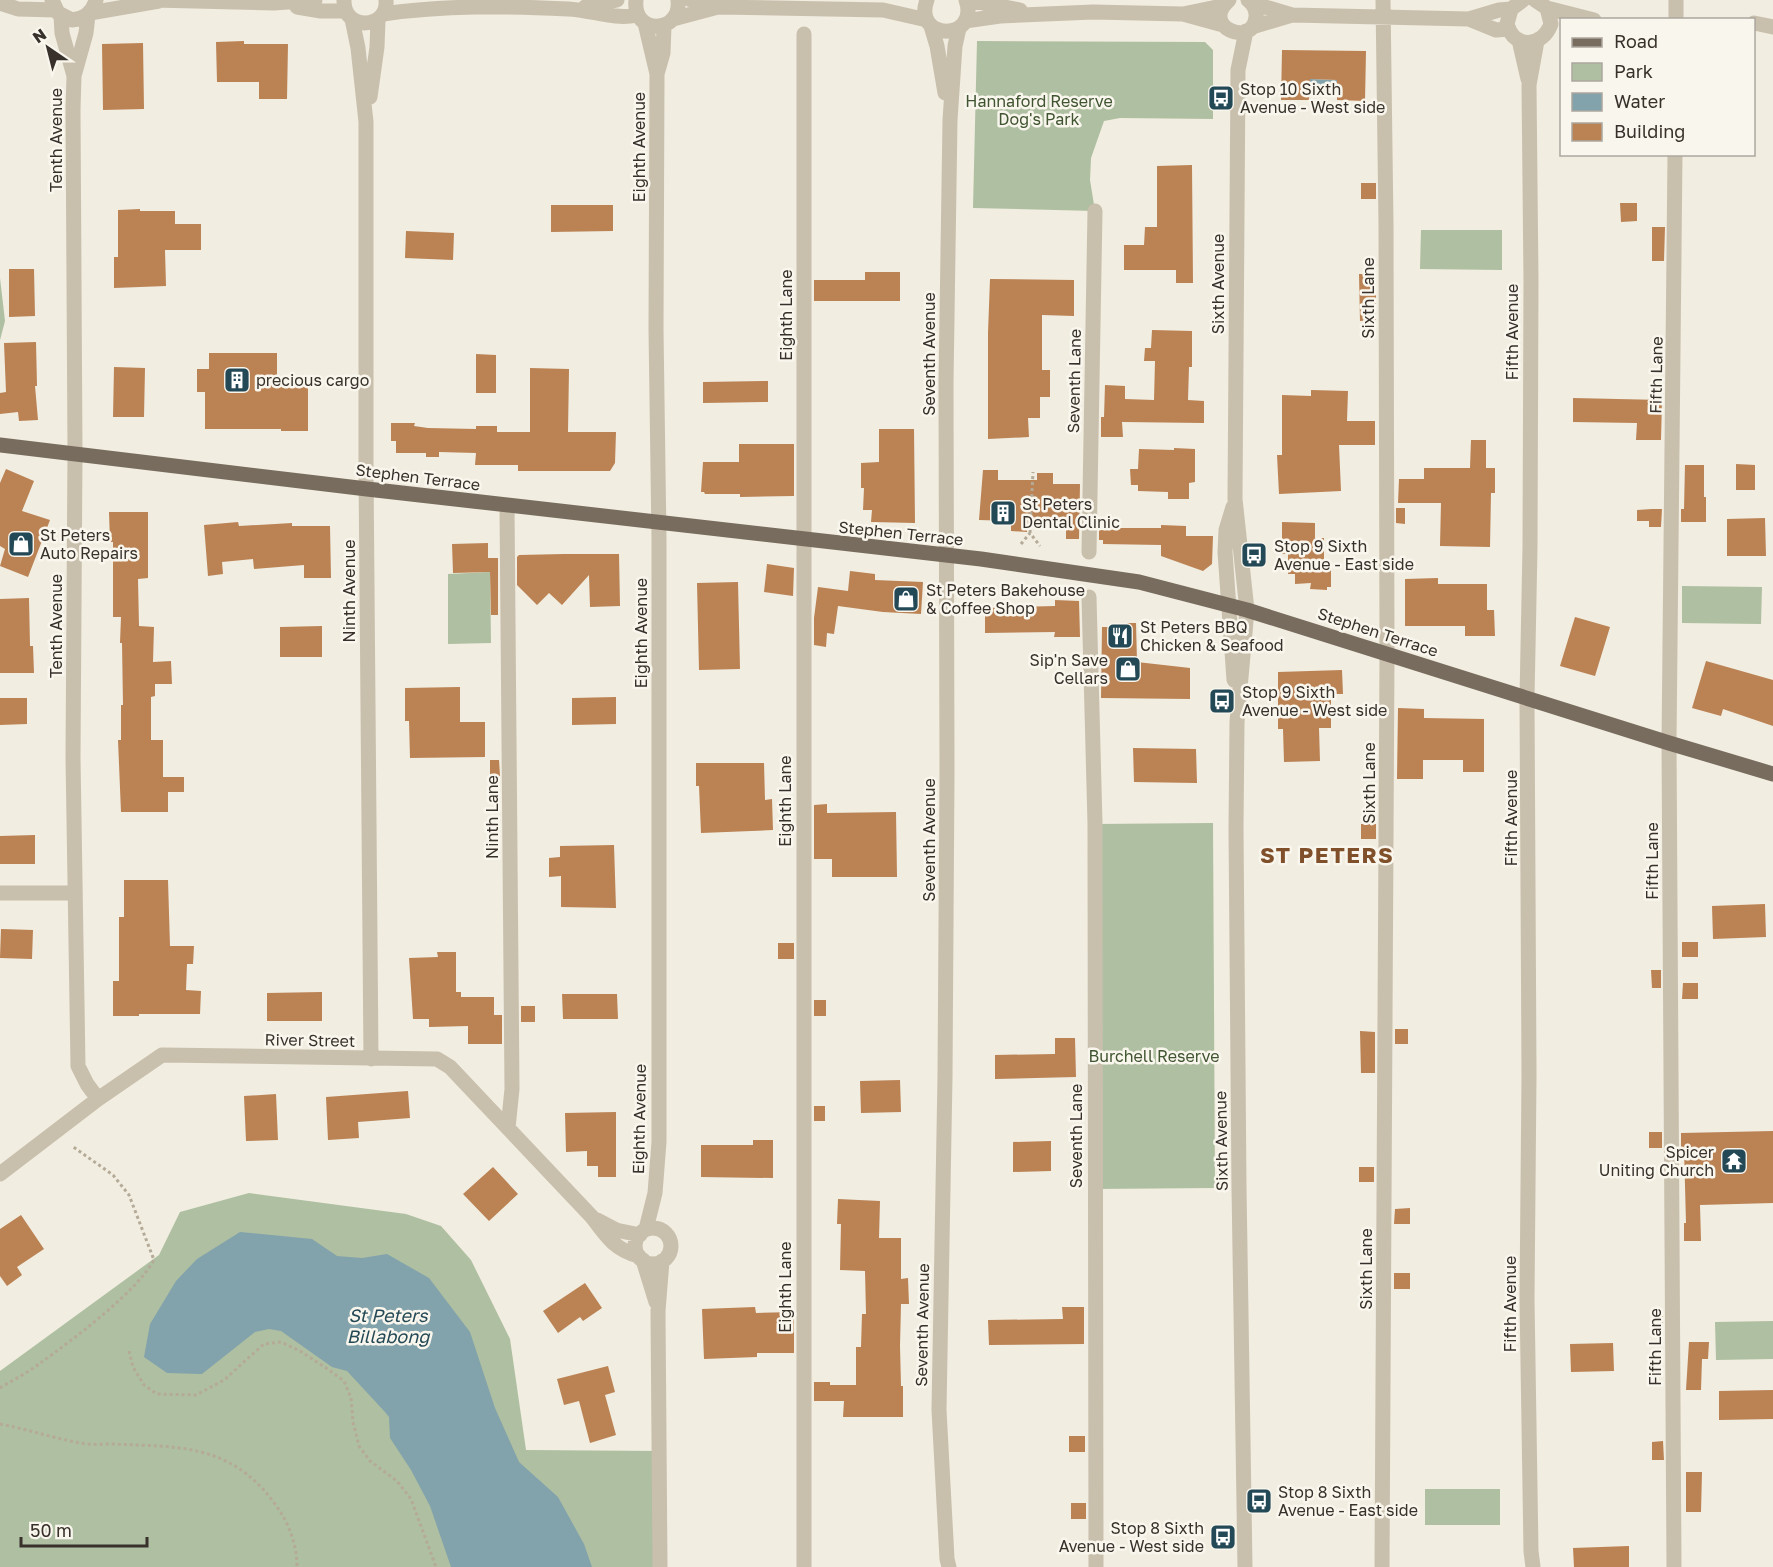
<svg xmlns="http://www.w3.org/2000/svg" width="1773" height="1567" font-family="'Golos Text',sans-serif">
<style>
.green{fill:#afbfa1}
.water{fill:#82a2ac}
.building{fill:#bb8254}
.lines{fill:none;stroke-linecap:round;stroke-linejoin:round}
.path{stroke:#b4aa97;stroke-width:3;stroke-dasharray:3 3;stroke-linecap:butt}
.minor{stroke:#c9bfad;stroke-width:15}
.major{stroke:#786c5e;stroke-width:15}
.labels{text-anchor:middle;dominant-baseline:central;stroke-width:5;stroke-linejoin:round;paint-order:stroke}
.poi-label{font-size:16px;fill:#38312b;stroke:#f9f6ed;text-anchor:start}
.park-label{font-size:16px;fill:#405431;stroke:#f9f6ed}
.street-label{font-size:16px;fill:#38312b;stroke:#f9f6ed}
.water-label{font-size:18px;font-style:italic;fill:#244956;stroke:#f9f6ed}
.district-label{font-size:22px;font-weight:bold;letter-spacing:1.5px;fill:#80502b;stroke:#f9f6ed}
</style>
<rect width="100%" height="100%" fill="#f1ede0"/>
<path class="green" d="M977,41l228,1 8,8v69l-93,-1 -16,3 -13,37 -1,22 5,31 -122,-3z
M1421,230h81v40l-82,-1z
M0,278l5,43 -5,19z
M490,572l1,71 -43,1v-70z
M1682,586l80,1 -1,37 -79,-1z
M1213,823l2,365 -121,1 1,-365z
M249,1193l157,21 35,12 30,34 39,79 16,111 134,1 -4,116h-656v-196l159,-116 21,-43z
M1773,1321v38l-57,1 -1,-38z
M1425,1489h75v36h-75z"/>
<path class="water" d="M1310,79l27,1v17l-28,-2z
M240,1232l72,7 25,17 25,2 25,-4 42,24 41,54 25,76 24,54 39,35 26,47 8,23h-141l-21,-61 -19,-36 -21,-32 -1,-21 -4,-5 -38,-41 -15,-4 -51,-36 -12,-2 -14,3 -53,42 -35,-1 -23,-16 6,-33 26,-43 21,-22z"/>
<path class="building" d="M244,41v3h44l-1,55h-28v-17h-42l-1,-40z
M143,43l1,66 -41,1 -1,-66z
M1282,50l84,1 -1,50 -28,-1v-20l-27,-1 -1,21h-28z
M1192,165l1,118h-17v-13h-52v-25h20l1,-18h12v-61z
M1361,183h15v16h-15z
M1620,203h17v18l-16,1z
M551,205h62v26l-62,1z
M140,209v2h35v13h26v26h-36l1,36 -52,2v-31h4v-47z
M1652,227h13l-1,34h-12z
M406,231l48,2 -1,27 -48,-2z
M9,269h25l1,47 -26,1z
M865,272h35v29h-86v-21h51z
M1359,274h17v46l-16,1z
M990,279l84,1v36l-32,-1v55h8v27h-10v21h-12l1,19 -41,2v-106z
M1152,330l40,1v36h-3l-1,33 16,1v22l-82,-1 1,15h-22v-20h3l1,-32 20,1v13l29,1 1,-39h-11l1,-13h6z
M36,342l1,44h-2l3,34 -19,1 -1,-9 -18,2v-21l6,-1 -2,-49z
M209,353h68v31l31,-1v48h-27v-2h-76v-37h-8v-23h12z
M476,354l20,1v38h-20z
M114,367l31,1 -1,49h-31z
M530,368l39,1 -1,63h48l-1,31 -5,8h-92v-6h-43l1,-12 -37,-1v5h-13v-4h-30v-12h-5v-18h24l-1,3 14,2 48,1v-3h21v6h33z
M768,381v21l-65,1v-21z
M1311,390l37,1 -1,30h28v24h-36l2,46 -62,3 -2,-39h5v-60l29,1z
M1573,398l89,2 -1,40h-25l1,-17 -64,-1z
M879,429h35l1,94 -44,-1 1,-12h-9l1,-22h-3v-25l18,-1z
M1471,440h15v28h9v25h-4l-1,54 -50,-1 1,-43h-43l1,-24h25v-11h46z
M739,444h55v52l-54,1v-3h-35l-1,-2h-3l2,-30h36z
M1174,448l21,1v33l-6,1v16h-21v-7l-30,-1v-6h-7l-1,-16h8l1,-20 35,1z
M1736,464l19,1v25h-19z
M1685,465h19v32h2v25h-25v-13h3z
M6,469l28,12 -12,30 28,9 -22,57 -28,-11 5,-17 -5,-3v-63z
M983,470h15v10h39v-7h16v11h27l-1,55h-13v-11l-39,-1v5l-16,-1v-10l-32,-1z
M1396,508h9v16l-9,-1z
M1652,509h10l-1,18h-12v-6h-12v-11z
M109,512h39v66l-10,1 1,47 15,1 -1,35 18,-1 1,23h-17v12l-4,1v43h12v37h21v15h-16v20h-47l-3,-72h3v-35h2l-1,-62h-2l1,-26h-8v-75h-3z
M1765,518l1,38h-39v-37z
M238,522l1,4 53,-3v3h38l1,52h-27v-13l-50,4 -1,-10 -31,3 1,12 -15,2 -4,-51z
M1282,522l33,1v15h9v22l7,1v26h-4v3l-17,-1 1,-6 -16,1v-10h-7v-20h-6z
M1161,525l25,1v10h27l-1,28 -9,7 -42,-15v-11l-58,-1v-4h-4v-12h62z
M488,543v15h10v57h-7l-1,-43 -37,1 -1,-29z
M564,554h55l1,52 -30,1 -1,-32 -27,30 -13,-12 -12,12 -20,-20v-28l2,-2z
M767,564l27,4 -1,28 -29,-4z
M850,571l25,3v6l48,2 -2,32 -38,-2 -45,-6 -4,28 -7,-1 -1,14 -12,-2v-27l4,-31 30,4z
M1438,578v6h49v26h7l1,26h-30v-10h-60v-47z
M738,582l2,87 -41,1 -2,-87z
M29,598l1,48h3l1,27h-34v-74z
M1055,600l24,1 1,36h-26l1,-5 -70,1v-25l70,-2z
M1575,617l35,10 -15,49 -35,-10z
M1121,623h15l1,39 53,6v31l-89,-1 1,-71h19z
M322,626v31h-42v-30z
M1706,661l67,19v46l-50,-17 -2,7 -29,-8z
M1342,670l1,24h-12v34h-12l1,33 -36,1 -1,-33h-5v-57z
M460,687v35h25v35l-75,1 -1,-37h-4v-33z
M616,697v27l-44,1v-27z
M0,698h27v26l-27,1z
M1398,708l26,1v9l60,1v53h-21v-12h-40v19h-26z
M1133,748l63,1 1,34 -63,-1z
M490,760h9l1,16h-10z
M696,763h68l1,37 7,-1 1,31 -72,3 -2,-47h-3z
M827,804v9l69,-1 1,65h-65v-18h-18v-54z
M1361,824h15v15h-15z
M35,835v29h-35v-28z
M614,845l2,63 -55,-1v-31l-12,1v-19l11,-1v-11z
M124,880h44l2,66h24l-1,18h-6l-1,26 15,1 -1,23h-61v2h-26v-35h6v-64h5z
M1765,904l1,33 -53,2 -1,-33z
M1,929l32,1 -1,29 -32,-1z
M1682,942h16v15h-16z
M778,943h16v16h-16z
M437,952h19v40h5v5h33v18h8v29h-34v-18l-39,1v-8h-16l-4,-61 29,-1z
M1651,970h10v18h-9z
M1683,983h15v16h-16z
M322,992v29h-55v-28z
M562,994h55l1,25h-55z
M814,1000h12v16h-12z
M521,1006h14v16h-14z
M1395,1029h13v15h-13z
M1360,1031l15,1v41h-14z
M1055,1038h20l1,39 -81,2v-24l60,-1z
M900,1080l1,32 -40,1 -1,-32z
M408,1091l2,27 -52,4 1,16 -31,2 -2,-43z
M276,1094l2,46 -32,1 -2,-45z
M814,1106h11v15h-11z
M616,1112v65h-18v-11h-11v-15l-21,1 -1,-39z
M1773,1131v72l-73,2 1,36h-17v-18h2l-2,-75h-3v-15z
M1649,1132h13v16h-13z
M753,1140h20v38l-72,-1v-32h52z
M1051,1141v30l-38,1v-30z
M493,1167l25,27 -29,27 -26,-27z
M1359,1167h15v15h-15z
M838,1199l42,2 -1,37h22v41l7,-1 1,26h-8l-1,42 1,40h2v31h-60l1,-16h-30v-19h16v3h26v-38h5l1,-33h4l-1,-43 -25,-1 1,-46h-4z
M1410,1208v16h-16l1,-15z
M21,1215l23,34 -27,18 5,8 -15,11 -7,-10v-47z
M1394,1273h16v16h-16z
M585,1283l17,25 -19,13 -3,-4 -22,16 -15,-22z
M755,1307l1,6 38,-1v41h-37v4l-53,2 -2,-50z
M1062,1307h22v37l-95,1 -1,-25 75,-1z
M1654,1316h9v15h-9z
M1689,1342h20l-1,17h-6l-1,31h-15z
M1613,1343l1,28 -43,1 -1,-28z
M608,1366l7,26 -10,3 11,40 -26,8 -11,-42 -15,4 -7,-26z
M1773,1390v29l-54,1v-29z
M1069,1436h16v16h-16z
M1663,1441l1,19h-12v-18z
M1686,1472h16l-1,40h-15z
M1071,1503h15v16h-15z
M1629,1546v21h-55l-1,-19z"/>
<g class="lines">
<path class="path" d="M1030,533l3,-61
M1021,544l9,-11 10,13
M129,1351l4,16 11,18 13,9 39,1 28,-15 40,-36 17,-2 19,9 26,17 18,13 7,17 2,24 6,24 11,15 27,20 14,18 25,68
M0,1388c13,-8 27,-15 39,-24 33,-24 96,-70 115,-104l-25,-65 -16,-20 -41,-29
M0,1424c27,5 53,14 80,19 10,2 21,1 32,1 65,3 116,-1 160,56 15,19 25,42 25,67"/>
<path class="minor" d="M52,0l6,13 14,7c12,-1 21,-8 24,-20
M153,0l121,3 41,-3
M344,0c-1,32 45,29 42,0
M636,0c-4,36 46,34 42,0
M691,0l27,7 165,3 44,10
M927,0c-15,41 53,42 39,0
M967,0l53,10
M1229,0c-30,26 24,49 27,17 1,-8 -3,-13 -8,-17
M1523,0l-12,9 -4,15c7,26 36,23 44,0l-4,-16 -12,-8
M1676,0v20
M0,3l18,6 38,1
M1252,3l40,12 177,4 30,-9 12,-1
M297,7l24,4h25
M585,7l32,-7
M1547,8l47,12
M90,13l69,-12
M383,14c61,-9 124,-8 185,-5 24,1 46,11 69,6
M1183,14l40,11
M88,15l-2,18 -12,43 -1,33 2,343 -2,306 5,308 9,18 11,15
M61,16l1,17 12,43
M352,19l6,29 8,74v348l5,589
M673,19l45,-12
M1469,19l27,11 13,-1
M965,21l35,-5 93,-4 90,2 39,-8
M645,23l12,51
M1754,23l19,4
M931,26l6,20 8,47
M1252,27l40,-12
M804,34v1533
M1519,40l9,39
M370,97l7,-50 1,-27
M507,506l5,583 -4,39
M1233,507l-7,23 -1,22 9,128
M1089,552l6,-341
M1089,597l6,227 1,743
M0,893h74
M0,1174l98,-75 64,-44 275,4 13,8 18,19 124,131c14,19 23,33 47,39
M597,1220l19,10 24,5
M635 1246a18 18 0 1 1 36 0a18 18 0 1 1-36 0Z
M646,1229l9,-36 4,-51v-603l-3,-210 1,-255 6,-21 1,-27
M643,1260l13,42
M660,1567l-2,-256 4,-50
M949,1567l-2,-8 -8,-149 6,-333 2,-306 -1,-388 4,-263 5,-74 4,-18
M1245,1567l-6,-380 -3,-358 1,-107 10,-112 -12,-111 3,-429 8,-39
M1382,1567l5,-913 -1,-429 -3,-225
M1533,1567l-2,-16 -4,-252 2,-224 -2,-377 3,-151 1,-266 -2,-196 8,-44
M1674,1567l-5,-824 6,-589"/>
<path class="major" d="M0,445l367,44 614,70 158,23 108,28 422,133 104,31"/>
</g>
<defs>
<symbol id="bus-square" viewBox="-11 -11 22 22"><rect x="-9" y="-9" width="18" height="18" rx="4" fill="#244956" stroke="#f9f6ed"/><path d="M-5-6H5V4H4V6H2V4H-2V6H-4V4H-5ZM-3.5-4V0h7V-4ZM-3.5 1.2v1.5H-2V1.2ZM2 1.2v1.5H3.5V1.2Z" fill="#fff"/></symbol>
<symbol id="building-square" viewBox="-11 -11 22 22"><rect x="-9" y="-9" width="18" height="18" rx="4" fill="#244956" stroke="#f9f6ed"/><path d="M-4-6H4V6H1V3H-1V6H-4ZM-2.5-4.3h1.7v1.8h-1.7ZM.8-4.3h1.7v1.8H.8ZM-2.5-1h1.7V.8h-1.7ZM.8-1h1.7V.8H.8Z" fill="#fff"/></symbol>
<symbol id="shop-square" viewBox="-11 -11 22 22"><rect x="-9" y="-9" width="18" height="18" rx="4" fill="#244956" stroke="#f9f6ed"/><path d="M-5-2.5h2.3a2.7 3.5 0 0 1 5.4 0H5L5.5 6h-11ZM-1.5-2.5h3a1.5 2.3 0 0 0-3 0Z" fill="#fff"/></symbol>
<symbol id="restaurant-square" viewBox="-11 -11 22 22"><rect x="-9" y="-9" width="18" height="18" rx="4" fill="#244956" stroke="#f9f6ed"/><path d="M-5-6h1v4h1v-4h1v4h1v-4h1v5L-1.5 .5V6h-2V.5L-5-1ZM5-6V6H3V1.5H1.5Q1.5-4 5-6Z" fill="#fff"/></symbol>
<symbol id="temple-square" viewBox="-11 -11 22 22"><rect x="-9" y="-9" width="18" height="18" rx="4" fill="#244956" stroke="#f9f6ed"/><path d="M0-6L5-2H3V0L6.5 2.5H4V6H1.5V3h-3V6H-4V2.5H-6.5L-3 0V-2H-5Z" fill="#fff"/></symbol>
</defs>
<g fill-rule="evenodd">
<use href="#bus-square" x="1206" y="83" width="30" height="30"/>
<use href="#building-square" x="222" y="365" width="30" height="30"/>
<use href="#building-square" x="988" y="498" width="30" height="30"/>
<use href="#shop-square" x="6" y="529" width="30" height="30"/>
<use href="#bus-square" x="1239" y="540" width="30" height="30"/>
<use href="#shop-square" x="891" y="584" width="30" height="30"/>
<use href="#restaurant-square" x="1105" y="621" width="30" height="30"/>
<use href="#shop-square" x="1113" y="654" width="30" height="30"/>
<use href="#bus-square" x="1207" y="686" width="30" height="30"/>
<use href="#temple-square" x="1719" y="1146" width="30" height="30"/>
<use href="#bus-square" x="1244" y="1486" width="30" height="30"/>
<use href="#bus-square" x="1208" y="1522" width="30" height="30"/>
</g>
<g class="labels">
<g class="poi-label">
<text x="1240" y="89">Stop 10 Sixth<tspan x="1240" dy="18">Avenue - West side</tspan></text>
<text x="256" y="380">precious cargo</text>
<text x="1022" y="504">St Peters<tspan x="1022" dy="18">Dental Clinic</tspan></text>
<text x="40" y="535">St Peters<tspan x="40" dy="18">Auto Repairs</tspan></text>
<text x="1274" y="546">Stop 9 Sixth<tspan x="1274" dy="18">Avenue - East side</tspan></text>
<text x="926" y="590">St Peters Bakehouse<tspan x="926" dy="18">&amp; Coffee Shop</tspan></text>
<text x="1140" y="627">St Peters BBQ<tspan x="1140" dy="18">Chicken &amp; Seafood</tspan></text>
<text x="1108" y="660" text-anchor="end">Sip'n Save<tspan x="1108" dy="18">Cellars</tspan></text>
<text x="1242" y="692">Stop 9 Sixth<tspan x="1242" dy="18">Avenue - West side</tspan></text>
<text x="1714" y="1152" text-anchor="end">Spicer<tspan x="1714" dy="18">Uniting Church</tspan></text>
<text x="1278" y="1492">Stop 8 Sixth<tspan x="1278" dy="18">Avenue - East side</tspan></text>
<text x="1204" y="1528" text-anchor="end">Stop 8 Sixth<tspan x="1204" dy="18">Avenue - West side</tspan></text>
</g>
<g class="park-label">
<text x="1039" y="101">Hannaford Reserve<tspan x="1039" dy="18">Dog's Park</tspan></text>
<text x="1154" y="1056">Burchell Reserve</text>
</g>
<g class="street-label">
<text transform="translate(56 140) rotate(-90)">Tenth Avenue</text>
<text transform="translate(639 147) rotate(-90)">Eighth Avenue</text>
<text transform="translate(1218 284) rotate(-90)">Sixth Avenue</text>
<text transform="translate(1368 298) rotate(-90)">Sixth Lane</text>
<text transform="translate(786 315) rotate(-90)">Eighth Lane</text>
<text transform="translate(1512 332) rotate(-90)">Fifth Avenue</text>
<text transform="translate(929 354) rotate(-90)">Seventh Avenue</text>
<text transform="translate(1656 375) rotate(-89)">Fifth Lane</text>
<text transform="translate(1074 381) rotate(-89)">Seventh Lane</text>
<text transform="translate(418 477) rotate(7)">Stephen Terrace</text>
<text transform="translate(901 533) rotate(6)">Stephen Terrace</text>
<text transform="translate(349 591) rotate(-90)">Ninth Avenue</text>
<text transform="translate(56 626) rotate(-90)">Tenth Avenue</text>
<text transform="translate(1378 632) rotate(18)">Stephen Terrace</text>
<text transform="translate(641 633) rotate(-90)">Eighth Avenue</text>
<text transform="translate(1369 783) rotate(-90)">Sixth Lane</text>
<text transform="translate(785 801) rotate(-90)">Eighth Lane</text>
<text transform="translate(492 817) rotate(-90)">Ninth Lane</text>
<text transform="translate(1511 818) rotate(-90)">Fifth Avenue</text>
<text transform="translate(929 840) rotate(-90)">Seventh Avenue</text>
<text transform="translate(1652 861) rotate(-90)">Fifth Lane</text>
<text transform="translate(310 1040) rotate(1)">River Street</text>
<text transform="translate(639 1119) rotate(-89)">Eighth Avenue</text>
<text transform="translate(1076 1136) rotate(-90)">Seventh Lane</text>
<text transform="translate(1221 1141) rotate(-91)">Sixth Avenue</text>
<text transform="translate(1366 1269) rotate(-90)">Sixth Lane</text>
<text transform="translate(785 1287) rotate(-90)">Eighth Lane</text>
<text transform="translate(1510 1304) rotate(-90)">Fifth Avenue</text>
<text transform="translate(922 1325) rotate(-89)">Seventh Avenue</text>
<text transform="translate(1655 1347) rotate(-90)">Fifth Lane</text>
</g>
<g class="water-label">
<text x="388" y="1315">St Peters<tspan x="388" dy="21">Billabong</tspan></text>
</g>
<g class="district-label">
<text x="1327" y="854">ST PETERS</text>
</g>
</g>
<rect x="1560" y="18" width="195" height="138" fill="#f9f6ed" stroke="#aca79f" stroke-width="1.5"/>
<rect x="1572" y="38" width="30" height="9" fill="#786c5e" stroke="#aca79f" stroke-width="1.5"/>
<text x="1614" y="48" font-size="18" fill="#38312b">Road</text>
<rect x="1572" y="63" width="30" height="18" fill="#afbfa1" stroke="#aca79f" stroke-width="1.5"/>
<text x="1614" y="78" font-size="18" fill="#38312b">Park</text>
<rect x="1572" y="93" width="30" height="18" fill="#82a2ac" stroke="#aca79f" stroke-width="1.5"/>
<text x="1614" y="108" font-size="18" fill="#38312b">Water</text>
<rect x="1572" y="123" width="30" height="18" fill="#bb8254" stroke="#aca79f" stroke-width="1.5"/>
<text x="1614" y="138" font-size="18" fill="#38312b">Building</text>
<g transform="translate(48 48) rotate(325)" stroke="#f9f6ed" stroke-width="4.5" paint-order="stroke">
<path d="M0-4.5L10 22L0 15L-10 22Z" fill="#38312b"/>
<text y="-9" font-size="16" font-weight="bold" text-anchor="middle" fill="#38312b">N</text>
</g>
<path d="M21 1537v9h126v-9" fill="none" stroke="#38312b" stroke-width="3"/>
<text x="30" y="1537" font-size="18" fill="#38312b" stroke="#f9f6ed" stroke-width="4.5" paint-order="stroke">50 m</text>
</svg>
